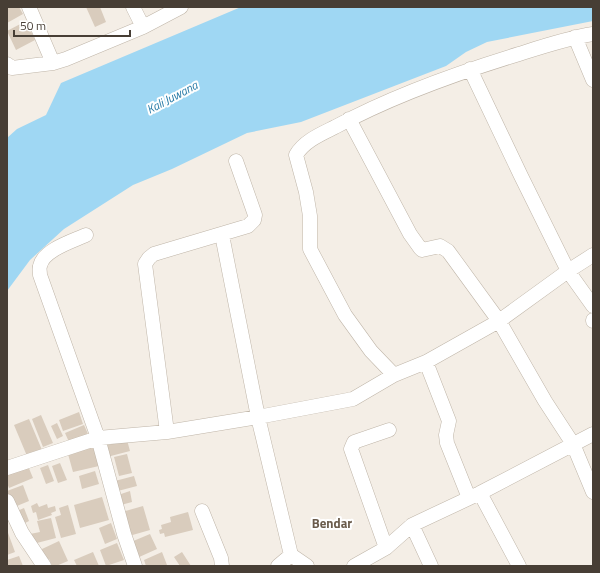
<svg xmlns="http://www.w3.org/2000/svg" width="600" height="573" font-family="'Titillium Web',sans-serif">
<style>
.water{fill:#9fd7f3}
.building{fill:#d9ccbd}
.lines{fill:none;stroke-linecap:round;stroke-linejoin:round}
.minor-casing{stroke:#bfb5a8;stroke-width:15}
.minor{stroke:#fff;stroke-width:14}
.labels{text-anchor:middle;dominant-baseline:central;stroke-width:4;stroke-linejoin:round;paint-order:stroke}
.water-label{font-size:12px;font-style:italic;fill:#277aa6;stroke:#fff}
.quarter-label{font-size:13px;font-weight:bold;fill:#6a5b4b;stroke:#fff}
</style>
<rect width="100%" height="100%" fill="#f4eee6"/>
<path class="water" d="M241,7h352v14l-106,21 -21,10 -20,14 -145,56 -54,11 -75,36 -39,16 -69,44 -34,31 -23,31v-153l10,-9 29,-14 15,-32z"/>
<path class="building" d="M7,7h12l4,7 -16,9z
M86,7h14l6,15 -11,5z
M26,21l9,19 -19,10 -9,-19z
M79,412l4,12 -20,7 -4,-11z
M41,415l12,28 -10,4 -11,-28z
M29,419l13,31 -15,6 -13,-31z
M57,423l6,13 -6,3 -6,-13z
M84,425l4,9 -19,8 -4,-9z
M127,440l3,11 -23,6 -3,-11z
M94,447l5,19 -26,6 -5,-18z
M127,454l5,19 -13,3 -5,-19z
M60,463l7,17 -9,3 -6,-17z
M48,465l6,16 -8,3 -6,-16z
M28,466l5,12 -24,10 -2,-5v-8z
M95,471l4,13 -17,5 -3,-13z
M134,476l3,10 -23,6 -3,-10z
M23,485l6,16 -17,7 -5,-11v-6z
M130,491l2,11 -11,3 -3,-10z
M102,497l7,23 -29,8 -6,-23z
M37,503l2,4 8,-3 1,4 7,-2 1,5 -5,2 1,2 -14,5 -2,-8 -3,1 -2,-7z
M68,505l8,29 -15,4 -6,-21 6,-2 -2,-7z
M143,506l7,24 -21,6 -7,-24z
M24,508l5,13 -8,4 -6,-13z
M188,512l5,18 -28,7 -1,-4 -4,1 -1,-4 3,-1 -1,-4 10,-3 -1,-5z
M51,518l5,20 -23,6 -3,-10 10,-2 -3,-11z
M111,523l6,16 -12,5 -6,-16z
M7,530l8,22 -8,3z
M150,534l7,15 -20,9 -6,-16z
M59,541l9,20 -12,5h-4l-3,-7 -6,3 -1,-13z
M117,543l7,17 -18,6 -6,-16z
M93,552l6,14h-22l-3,-6z
M162,552l5,13 -21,1 -2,-6z
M182,552l9,14h-11l-6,-9z
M19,556l4,10h-16v-6z"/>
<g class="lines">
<defs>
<path id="minor" d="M29,7l24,56
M133,7l10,20
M575,37l18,43
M7,64l5,4 41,-5 13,-4 77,-32 38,-20
M470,69l51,107 47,95 25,35
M349,119l61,115 10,14 2,2 18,-4 8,5 51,70 46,80 28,43 20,48
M86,235c-13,6 -43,15 -46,31 -1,2 0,6 0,9l58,163 26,96 11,32
M222,235l36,182 33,138 -13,11
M593,320v1
M426,362l23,59 -3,14 1,8 22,55
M394,375l-23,-24 -26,-36 -35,-66v-33l-4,-24 -10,-37c8,-14 25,-21 39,-28 57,-31 122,-54 184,-73 25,-8 49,-16 74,-20
M167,432l-22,-168 4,-6 5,-4 94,-28 6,-6 1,-5 -19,-54
M7,468l91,-30 69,-6 91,-15 95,-18 41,-24 32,-13 73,-41 69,-50 25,-16
M480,493l39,73
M7,501l15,32 22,33
M202,511l19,47 1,8
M412,525l19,41
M386,548l-35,-99 3,-7 35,-12
M291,555l16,11
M354,566l32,-18 26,-23 68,-32 113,-59"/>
</defs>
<use href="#minor" class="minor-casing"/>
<use href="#minor" class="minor"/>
</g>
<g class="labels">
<g class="water-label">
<text transform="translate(172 97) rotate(-28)">Kali Juwana</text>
</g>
<g class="quarter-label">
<text x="332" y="523">Bendar</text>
</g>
</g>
<rect width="600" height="573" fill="none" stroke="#473e35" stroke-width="16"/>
<path d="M14 30v6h116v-6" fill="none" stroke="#473e35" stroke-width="2"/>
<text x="20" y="30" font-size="12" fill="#473e35" stroke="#ffffff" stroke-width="3" paint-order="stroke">50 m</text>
</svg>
